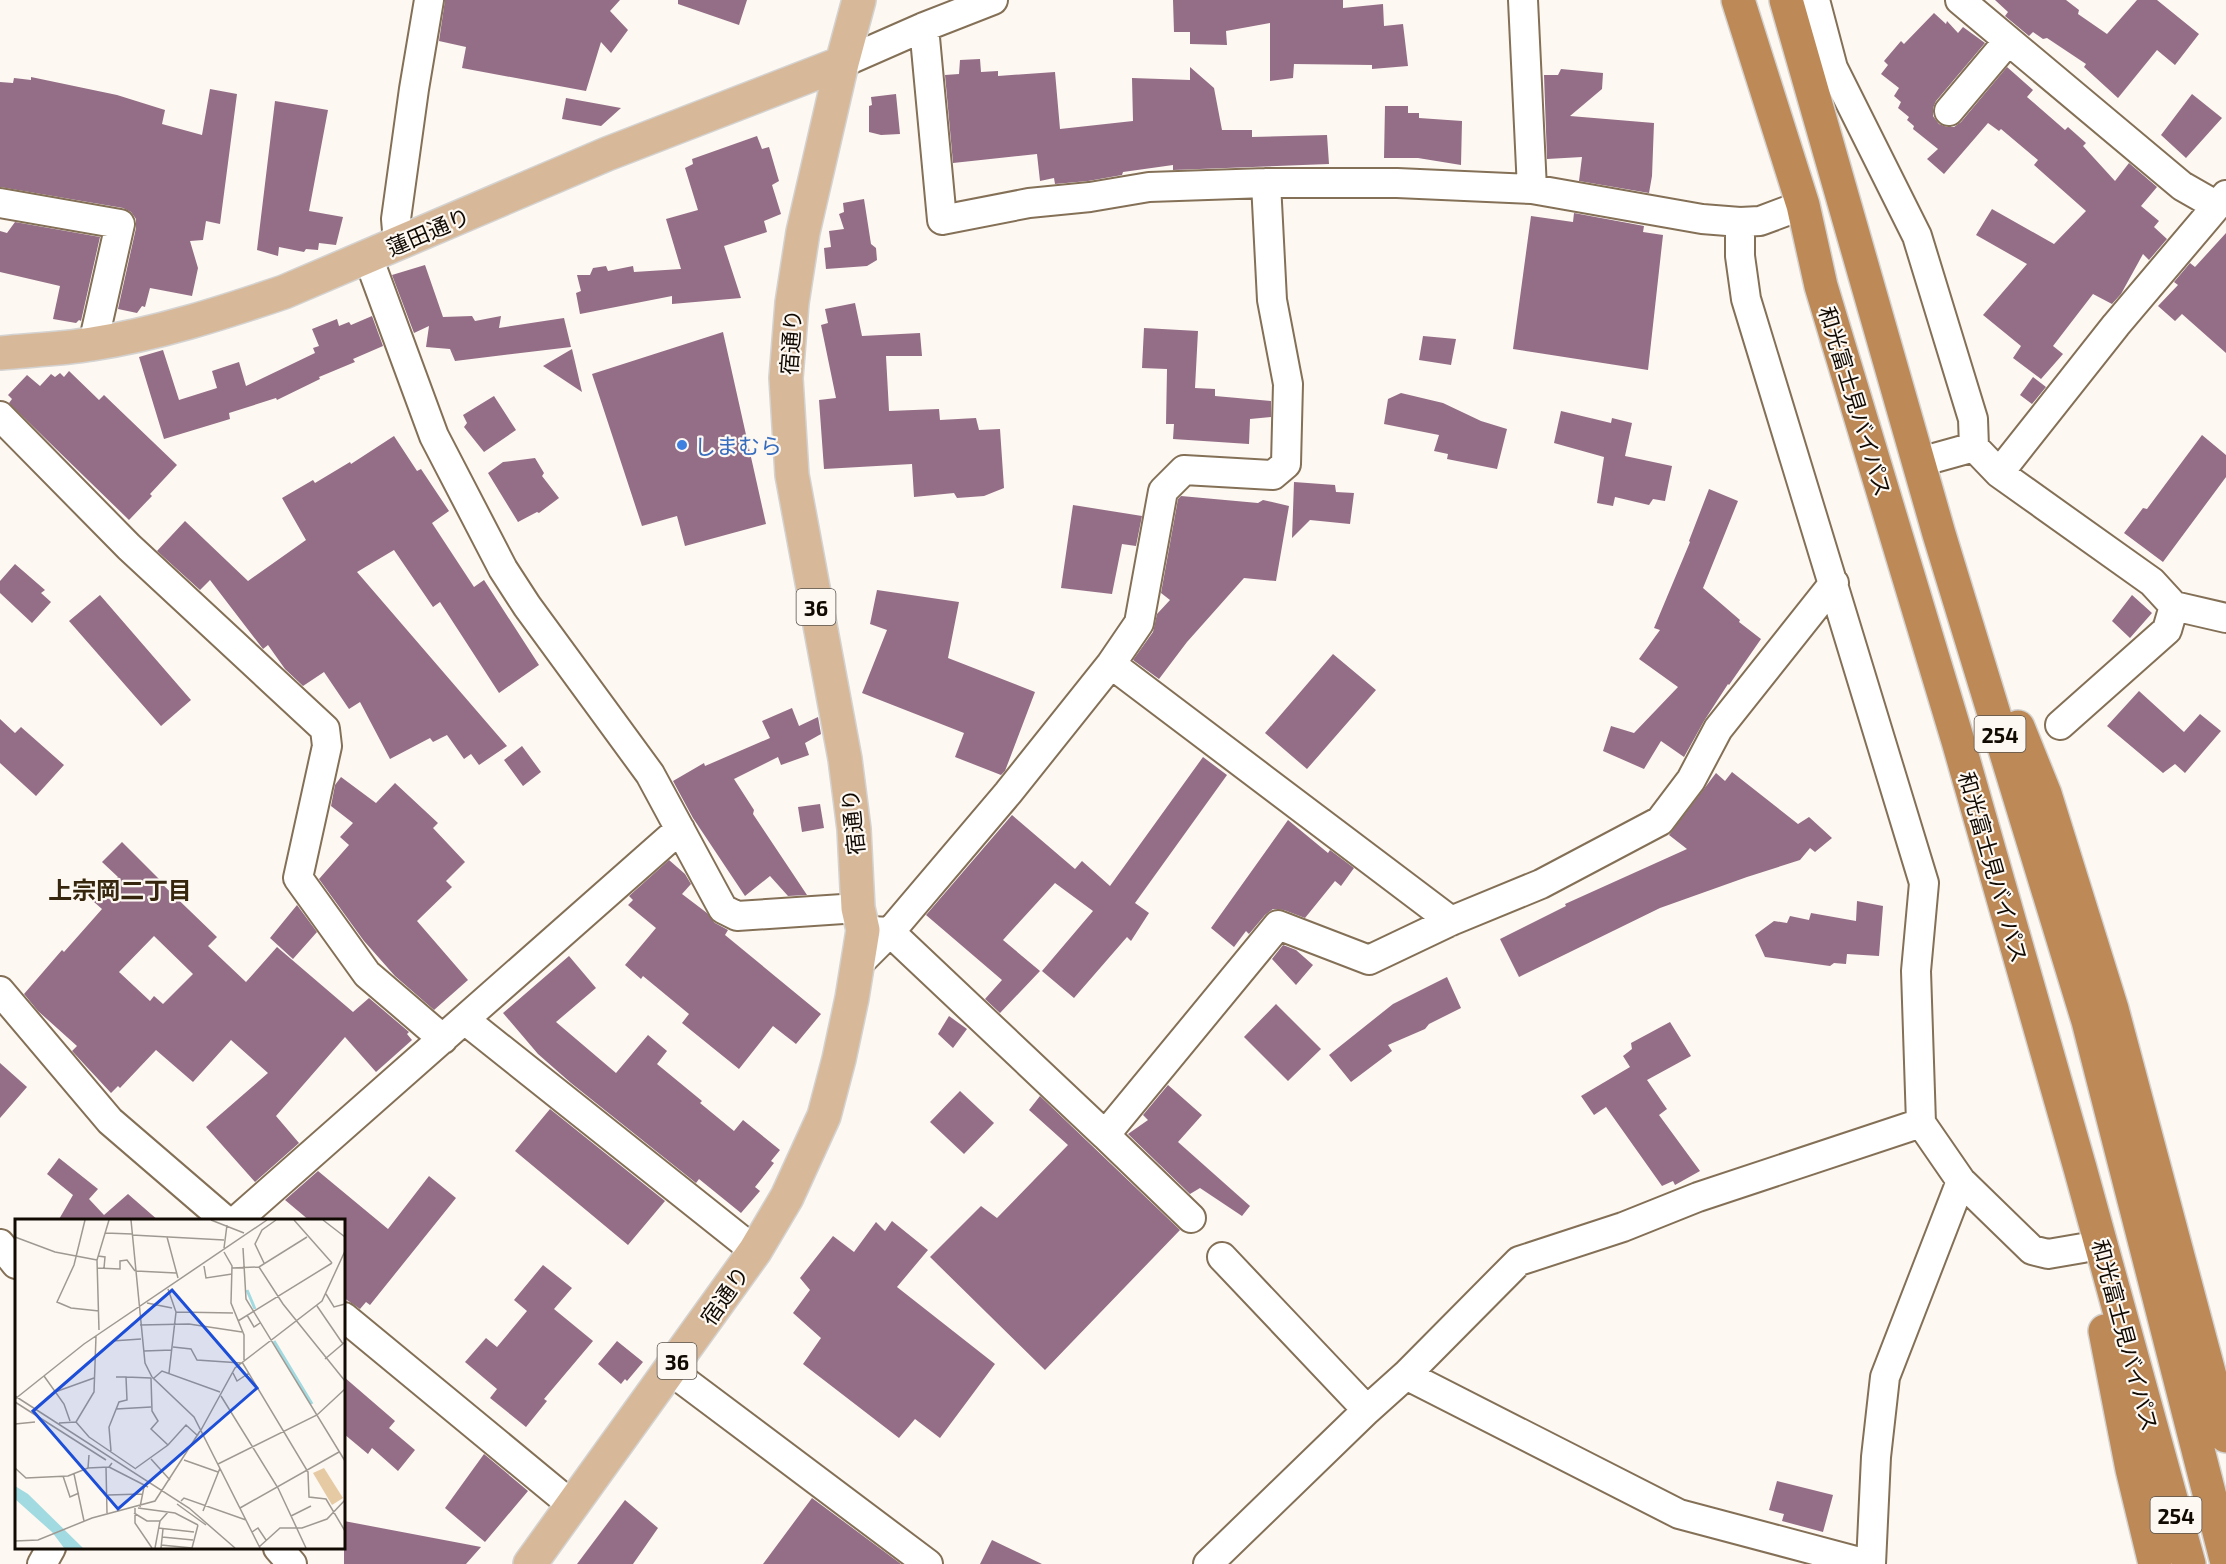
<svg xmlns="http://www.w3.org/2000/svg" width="2226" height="1564" font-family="'Exo 2','Noto Sans JP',sans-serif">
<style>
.building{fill:#946e86;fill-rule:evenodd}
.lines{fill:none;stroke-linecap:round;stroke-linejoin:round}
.minor-casing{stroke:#847056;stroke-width:32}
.major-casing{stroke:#d4d3d2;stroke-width:36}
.highway-casing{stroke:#d4d3d2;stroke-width:36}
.minor{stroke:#fff;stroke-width:28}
.major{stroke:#d7b99a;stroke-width:33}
.highway{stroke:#bd8a57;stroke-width:33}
.shop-dot{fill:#3f7fe0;stroke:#fdf8f2;stroke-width:2}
.labels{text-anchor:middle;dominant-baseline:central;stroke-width:4.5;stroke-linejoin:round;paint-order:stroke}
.shield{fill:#fdf8f2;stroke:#58514b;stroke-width:1.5}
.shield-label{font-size:21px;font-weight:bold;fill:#110a03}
.street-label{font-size:22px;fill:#110a03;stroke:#fdf8f2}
.shop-label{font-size:22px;fill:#366cbe;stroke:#fdf8f2;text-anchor:start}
.neighbourhood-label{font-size:24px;font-weight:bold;fill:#36260d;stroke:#fdf8f2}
.inset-river{fill:none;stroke:#a1dae1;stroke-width:3}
.inset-road{fill:none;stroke:#9f9992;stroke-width:1.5}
.view{fill:#1d4ed8;fill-opacity:0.15;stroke:#1d4ed8;stroke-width:3}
.inset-edge{fill:none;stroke:#110a03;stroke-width:3}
</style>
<rect width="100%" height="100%" fill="#fdf8f2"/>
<path class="building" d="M445,0h175l-10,11 18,19 -17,23 -10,-11 -15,49 -124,-23 4,-21 -27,-6z
M678,0h69l-8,25 -61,-21z
M1173,0h170v8l40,-4 1,22 19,-2 5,42 -36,3v-4l-78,-1 -1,14 -23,3v-58l-44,8 1,14 -37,-1v-12h-16z
M1995,0h71l13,10 -1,4 29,20 30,-34h20l42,34 -24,31 -18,-15 -39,48 -34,-31 2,-3 -39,-26 -4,1 -10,-7 -4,4 -24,-20 3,-4z
M1934,13l12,11 1,-3 11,12 5,-6 22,16 -49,58 -3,7v8l6,8 8,3h7l7,-5 46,-55 26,23 -6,7 38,33 3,-3 18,16 -3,3 32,35 14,-18 28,24 -16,19 18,15 -5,6 13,12 -18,21 -6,-6 -22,40 -9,10 -19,-10 -40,52 10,8 -22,25 -28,-21 8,-12 -38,-31 44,-51 -51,-29 16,-26 62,35 32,-33 -52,-46 4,-5 -37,-31 -2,2 -11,-8 -44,51 -17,-15 11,-10 -25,-20 1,-3 -7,-6 2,-3 -11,-9 3,-6 -7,-6 5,-8 -18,-14 7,-9 -4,-4 17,-20 3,3z
M980,59l1,13 17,-1v5l57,-4 5,57 73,-8 -1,-43 58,2v-13l24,21 8,42h30v7l75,-2 2,29 -156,6v-5l-50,7 -1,3 -34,6 -33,3 -1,-6 -14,3 -3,-27 -84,9 -8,-88 14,-1 1,-14z
M1561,69l42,4 -1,16 -32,27 84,7 -2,53 -3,17 -70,-12 3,-24 -35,2 -3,-84h14z
M31,77l86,18 48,15 -3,14 40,11 8,-46 27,5 -17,130 -14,-3 -3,19 -13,1 8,27 -6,28 -42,-8 -5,19 -3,-1 -5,7 -19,-4 18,-81v-9l-5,-7 -8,-4 -123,-21v-105l13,1 1,-5 17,2z
M896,94l4,40 -19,1 -12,-3v-26l3,-1 -1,-8z
M2192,94l30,24 -36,40 -25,-23z
M566,98l55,10 -20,18 -39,-7z
M275,101l53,9 -19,101 34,6 -7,28 -17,-2 -1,7 -12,-1 -2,3 -25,-5 -1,9 -21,-6z
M1385,106h23v7h11v5l43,3 -1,44 -43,-7h-34z
M757,136l5,13 7,-2 10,34 -7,4 9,29 -17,7 3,11 -43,14 17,52 -69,6v-8l-92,18 -4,-21 5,-2 -4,-16h13l3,-7 13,-2 2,5 25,-5 1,6 47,-3 -15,-50 32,-9 -13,-42 8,-4 -1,-5z
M864,199l7,45 5,4 1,12 -10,6 -41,3 -2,-21 7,-1 -2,-16 15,-2 -5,-15 5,-2 -1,-9z
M1574,213l70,13 -1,6 20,3 -15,135 -135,-21 18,-133 42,6z
M15,222l85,15 -19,84 -2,-1 -3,3 -23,-4 7,-33 -60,-14v-41l7,2z
M2226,233v120l-44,-39 -7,7 -17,-15 20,-21 -4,-3 16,-19 5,4z
M425,265l18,52 29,-1 3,5 26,-5 -2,12 65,-10 7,29 -116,14 -5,-12 -24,-2 3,-21 -15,7 -22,-58z
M855,303l7,33 58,-3 2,23h-36l3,55 50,-2 1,11 36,-2 3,12 21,-1 4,59 -20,8 -27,2 -3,-5 -40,4 -2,-33 -88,5 -5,-69 17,-2 -15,-73 7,-2 -3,-14z
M372,316l11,30 -30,13 2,3 -36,15 1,2 -43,21 -1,-2 -47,15 1,6 -66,20 -25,-82 24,-7 16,50 38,-12 -5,-17 27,-9 7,24 69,-33 -2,-5 6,-2 -7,-17 25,-10 2,7 10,-4 2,3z
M1144,328l54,3 -3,57 20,1v7l56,5v16l-21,2 -1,25 -76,-5 1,-15h-8l1,-55 -25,-1z
M723,332l43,192 -81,22 -8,-30 -35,10 -50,-152z
M1423,336l33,3 -5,26 -32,-5z
M572,349l10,43 -39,-26z
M69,371l30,29 5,-5 73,70 -27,29 2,2 -23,24 -120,-117 3,-4 -4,-4 19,-20 13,11 11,-12 4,3 5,-4 4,4z
M2033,377l13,10 -14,17 -12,-9z
M1401,393l42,10 38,18 26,8 -10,40 -50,-10 1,-5 -14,-3 5,-16 -55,-11 4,-25z
M494,396l22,34 -32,22 -20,-25 3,-4 -4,-8z
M1561,411l50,12 1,-5 20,5 -7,33 47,10 -7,35 -12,-2 -4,6 -34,-8 -2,9 -16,-3 7,-46 -50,-14z
M2202,435l24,20v22l-63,85 -39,-29 19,-25 4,1z
M394,436l23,35 4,-2 28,42 -17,12 42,64 10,-7 55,85 -40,28 -59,-91 -7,5 -39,-57 -37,22 150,174 -28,19 -8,-11 -7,5 -17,-24 -14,7 -3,-4 -40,21 -30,-57 -11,7 -25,-37 -21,14 -18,-17 -17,-24 -5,4 -53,-69 -10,10 -43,-39 28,-30 63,60 58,-41 -24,-42 31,-18 2,3 35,-21 1,2z
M535,458l9,15 -2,3 17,22 -20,15 -2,-1 -19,10 -30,-49 15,-11z
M1294,482l41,3 1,7 18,1 -4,31 -40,-4 -18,18z
M1709,489l29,12 -35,87 37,32 -1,2 22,17 -32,46 -1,-1 -24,37 -20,36 -23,-16 -17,28 -41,-18 8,-25 23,7 44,-46 -39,-28 21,-29 -6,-2 36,-86 -1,-1z
M1181,496l77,7 5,-3 26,6 -13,75 -32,-3 -57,64 -28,37 -26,-19 20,-28 4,-18 13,-14 -9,-7 17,-94z
M1073,505l69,11 -6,30 -14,-2 -10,50 -51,-6z
M15,564l30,26 -4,3 10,9 -19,21 -32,-30v-12z
M877,590l82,12 -11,56 87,34 -30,79 -4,4 -46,-18 9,-24 -102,-40 25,-63 -17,-6z
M100,595l91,105 -30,26 -92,-105z
M2132,595l20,18 -22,25 -18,-17z
M1333,654l43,36 -69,79 -42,-36z
M2139,691l45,41 16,-18 21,17 -36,42 -10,-9 -12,9 -56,-47z
M792,708l7,18 19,-9 3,17 -16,9 4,12 -28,10 -3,-8 -44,22 20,31 -1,4 54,81 -19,1 -18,-20 -25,20 -52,-78 -20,-37 31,-18 1,3 65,-28 -8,-17z
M0,719l15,14 6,-6 43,38 -28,31 -36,-33z
M522,746l19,26 -18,14 -19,-26z
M1203,757l24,18 -92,128 14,10 -18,28 -4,-4 -53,61 -32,-27 51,-60 -38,-28 -52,57 37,31 -40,42 -15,-14 17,-19 -76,-65 86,-100 63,54 7,-8 28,25z
M1732,772l66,52 11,-7 23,21 -17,14 -5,-4 -10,12 -53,17 -87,31 -141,69 -19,-38 66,-33 -1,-2 122,-55 -18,-14 47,-62 9,8z
M341,777l35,26 19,-20 43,40 -5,5 32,34 -19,19 6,6 -35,34 51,59 -34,30 -39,-34 -31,-35 -45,-62 30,-34 -9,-8 13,-14 -22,-17 4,-21z
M820,804l4,24 -22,4 -4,-25z
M1288,820l40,33 2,-3 24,18 -13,18 -6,-5 -30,37 -21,-8 -11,-1 -8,6 -16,19 -3,-3 -12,16 -23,-19z
M122,842l39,39 -1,1 57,55 -9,9 38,36 31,-35 76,65 16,-14 40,34 -2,2 5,6 -36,32 -31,-35 -69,79 23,27 -44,39 -49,-55 62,-54 -37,-33 -38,42 -37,-32 -36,38 -2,-2 -7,7 -39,-42 5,-5 -39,-35 -14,-17 38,-44 2,2 38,-43 -8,-7 24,-25 -16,-15zM154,936l39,38 -30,30 -9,-8 -4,5 -31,-29z
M669,860l16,14 6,10 -9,10 25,19 8,10 13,7 -3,5 96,79 -25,30 -23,-18 -34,43 -57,-46 7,-9 -46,-38 -2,3 -16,-14 31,-37 -28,-23 5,-5 -4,-4z
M1857,901l26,5 -4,50 -32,-2 -1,10 -12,-1 -4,3 -65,-9 -10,-22 19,-14 13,2 3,-7 19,4 2,-7 45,8z
M297,905l20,27 -24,27 -23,-21z
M1283,945l13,5 17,15 -17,20 -24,-26z
M569,956l27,32 -40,34 60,51 32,-38 19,16 -10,13 45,37 -2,2 34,28 9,-11 37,30 -9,11 3,2 -19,24 5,4 -19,22 -42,-34 -3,4 -125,-100 -33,-29 -35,-41z
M1447,977l14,31 -32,16 -4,5 -37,16 4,6 -41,31 -22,-27 64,-51z
M1276,1004l45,45 -33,32 -44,-44z
M949,1016l18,13 -14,19 -15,-14z
M1670,1022l21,34 -44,24 20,29 -8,6 41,56 -25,14 -2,-4 -11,5 -56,-79 -12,8 -13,-19 49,-29 -7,-11 9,-7 -1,-6z
M0,1063l27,24 -27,31z
M1168,1085l34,30 -24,27 72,64 -8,10 -42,-28 -10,6 -62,-60 20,-14 -5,-5z
M960,1091l34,32 -30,31 -34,-32z
M1040,1096l140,134 -135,140 -115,-113 51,-51 16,12 71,-73 -39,-35z
M550,1109l115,92 -37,44 -113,-94z
M59,1158l39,31 -9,10 15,16 24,-21 31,27h-101l15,-26 -26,-21z
M318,1171l70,58 41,-53 27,22 -86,107 -4,-3 -6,7 -16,-11v-77h-34l-25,-21z
M892,1221l36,29 -31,37 98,77 -55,74 -25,-19 -16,19 -96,-74 18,-26 -28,-25 17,-23 -10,-12 33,-42 21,16 22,-30 9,9z
M543,1265l29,23 -18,21 39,32 -49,58 3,2 -21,26 -36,-29 7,-9 -32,-27 21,-24 11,9 30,-36 -13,-11z
M617,1341l26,21 -16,19 -2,-2 -4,5 -23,-20z
M344,1377l51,44 -6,7 26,22 -17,21 -26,-23 -4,6 -24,-20z
M484,1454l44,37 -43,51 -40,-34z
M1777,1481l56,14 -10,37 -41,-11 2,-7 -15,-4z
M812,1498l89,66h-138z
M625,1500l33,28 -25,36h-56z
M344,1521l137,26 -15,17h-122z
M992,1540l50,24h-62z"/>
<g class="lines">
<defs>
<path id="minor" d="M1523,0l9,189
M1815,0l18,68 84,168 56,183 1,28
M1960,0l222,186 35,20
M924,27l18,193 87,-17 61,-6 59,-10 117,-4h131l135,6 170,30 38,3 20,-1 43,-16
M842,63l82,-36 69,-27
M1949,111l59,-70
M0,203l120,21 -27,120
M1740,222v34l6,43 178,584 -8,88 5,152 40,58 71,69 16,4 35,-6
M398,242l-2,-23 18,-130 15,-89
M368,257l66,179 69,133 24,37 123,168 73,135 14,7 121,-8
M0,416l129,131 196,182 2,17 -29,132 69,96 76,65
M1920,462l54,-15 25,26 153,109 22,24 -7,24 -107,95
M1999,473l117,-148 110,-130
M2174,606l52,12
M1111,664l340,257
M871,931l19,1 215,203
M858,964l32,-32 118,-139 103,-129 28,-41 24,-132 21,-21 89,5 13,-11 2,-80 -16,-84 -6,-117
M0,991l110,130 115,99
M465,1020l290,231
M1191,1218l-86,-83 173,-210 91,35 82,-39 90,-37 119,-63 31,-41 27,-51 116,-146
M237,1220l443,-391
M0,1244l16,20
M1222,1257l145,153
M344,1317l229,189
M671,1371l257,193
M1406,1375l273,139 188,50
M278,1548l14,16
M42,1564l9,-16
M1208,1564l159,-154 39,-35 113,-114 104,-34 75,-30 223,-74
M1871,1564l5,-107 9,-80 76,-196"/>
<path id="major" d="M0,353c31,-3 62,-4 92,-9 65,-10 130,-31 192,-52l323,-138 235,-91
M530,1564l225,-313 32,-54 37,-81 15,-57 13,-61 11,-68 -5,-22 -4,-79 -9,-70 -53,-284 -6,-97 6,-75 11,-71 39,-169 17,-63"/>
<path id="highway" d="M1738,0l65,205 18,81 137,455 122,427 109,396
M1786,0l153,534 149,487 138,538
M2018,727l27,67 67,215 114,427
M2105,1331l27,138 23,95"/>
</defs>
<use href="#minor" class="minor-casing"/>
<use href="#major" class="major-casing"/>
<use href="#highway" class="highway-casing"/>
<use href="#minor" class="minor"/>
<use href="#major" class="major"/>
<use href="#highway" class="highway"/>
</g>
<circle class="shop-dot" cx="682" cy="445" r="6"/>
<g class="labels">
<g class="shield">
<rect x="796.5" y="589" width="39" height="36" rx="4.5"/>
<rect x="1974.5" y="716" width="51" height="36" rx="4.5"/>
<rect x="657.5" y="1343" width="39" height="36" rx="4.5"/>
<rect x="2150.5" y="1497" width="51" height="36" rx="4.5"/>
</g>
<g class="shield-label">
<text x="816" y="607">36</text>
<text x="2000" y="734">254</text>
<text x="677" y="1361">36</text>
<text x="2176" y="1515">254</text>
</g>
<g class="street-label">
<text transform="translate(428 231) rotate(-23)">蓮田通り</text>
<text transform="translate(790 342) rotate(-86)">宿通り</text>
<text transform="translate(1856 401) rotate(73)">和光富士見バイパス</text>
<text transform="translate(852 822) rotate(-96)">宿通り</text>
<text transform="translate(1994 867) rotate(74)">和光富士見バイパス</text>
<text transform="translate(724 1295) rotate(-55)">宿通り</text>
<text transform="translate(2126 1335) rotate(75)">和光富士見バイパス</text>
</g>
<g class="shop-label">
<text x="694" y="445">しまむら</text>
</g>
<g class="neighbourhood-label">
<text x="120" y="889">上宗岡二丁目</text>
</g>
</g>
<g transform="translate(15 1219)">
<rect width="330" height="330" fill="#fdf8f2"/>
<path d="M309,249l19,30 -11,7 -19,-32z" fill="#e6caa4"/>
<path d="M0,267l13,8 55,54h-19l-12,-16 -37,-33z" fill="#a1dae1"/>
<path class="inset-river" d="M232,71l8,19M259,122l38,63"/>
<path class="inset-road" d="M70,1l-11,45 -17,37 14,6 28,3M116,1l14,143 7,14 42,40 66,131M196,1l33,13M279,1l38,43M308,1l22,17M90,14l27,1M117,16l92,5M0,18l40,15 42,8M152,18l11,41M209,29l3,-23M228,29l3,51 99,162M209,33l8,14 -1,37 13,32v25M83,37l7,1 -1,11M249,44l-9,-19 7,-14 14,-10M189,47l2,12 26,-4M244,48l24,37 62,77M82,49l23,1v-8l7,-1 8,11M217,49l27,-1 48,-30M121,52l40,2M153,70l8,23 -7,61M311,75l8,13 11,-3M132,84l25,5M302,87l26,38M161,93l57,1M232,96l7,12 6,-4M223,102l94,-58M125,106l49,-1 53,8M84,111l-2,-70 12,-40M97,122l29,-2M158,128l18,2 6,11 44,3M129,132l28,-1M310,140l20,-17M227,143l66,110 1,25 17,2 19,32M218,154l4,8 12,-8M29,157l20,28 6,17M111,158l25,1M136,159l1,33 6,10 -7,8 17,16M139,159l8,-7 58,21M40,173l39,-14M0,177l174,112 46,40M206,177l57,92 28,60M0,180l69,-55 183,-124M0,183l91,58M101,190l35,-2M61,203l18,-30 2,-56M44,204l17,-1 13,15 47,32M0,205l20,-2M186,211l34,-62 87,-67 23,-50M96,232l-2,-24 10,-25 8,-2 -1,-23h-10M74,236l-1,13 21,-1 3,-4M136,240l19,21M169,241l34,12M203,245l99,-49 28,-26M91,248l1,46M94,248l39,20M0,249l11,10 42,-2 20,-8M121,249l32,-23 18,-20 12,11M59,255l10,47M48,257l7,21 9,-4M93,276l34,-1M166,282l3,-3 62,22M162,285l29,21M125,288l4,-20M120,289v15l17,25M123,289l37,5 23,12M225,289l99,-56M188,292l17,-43M119,294l13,8h13l8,-9M276,297l20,-10M143,309l36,4M237,313l6,-4 8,12M147,318l31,3M0,322l23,-1 54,-22 63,-17 45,-70M146,326l31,3M244,328l21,-19h22l25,-9 18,-19M140,329l5,-27M146,329l2,-19M177,329l6,-23"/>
<path class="view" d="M157,71l85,98 -139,121 -85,-98z"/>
<rect width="330" height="330" class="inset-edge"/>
</g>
</svg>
